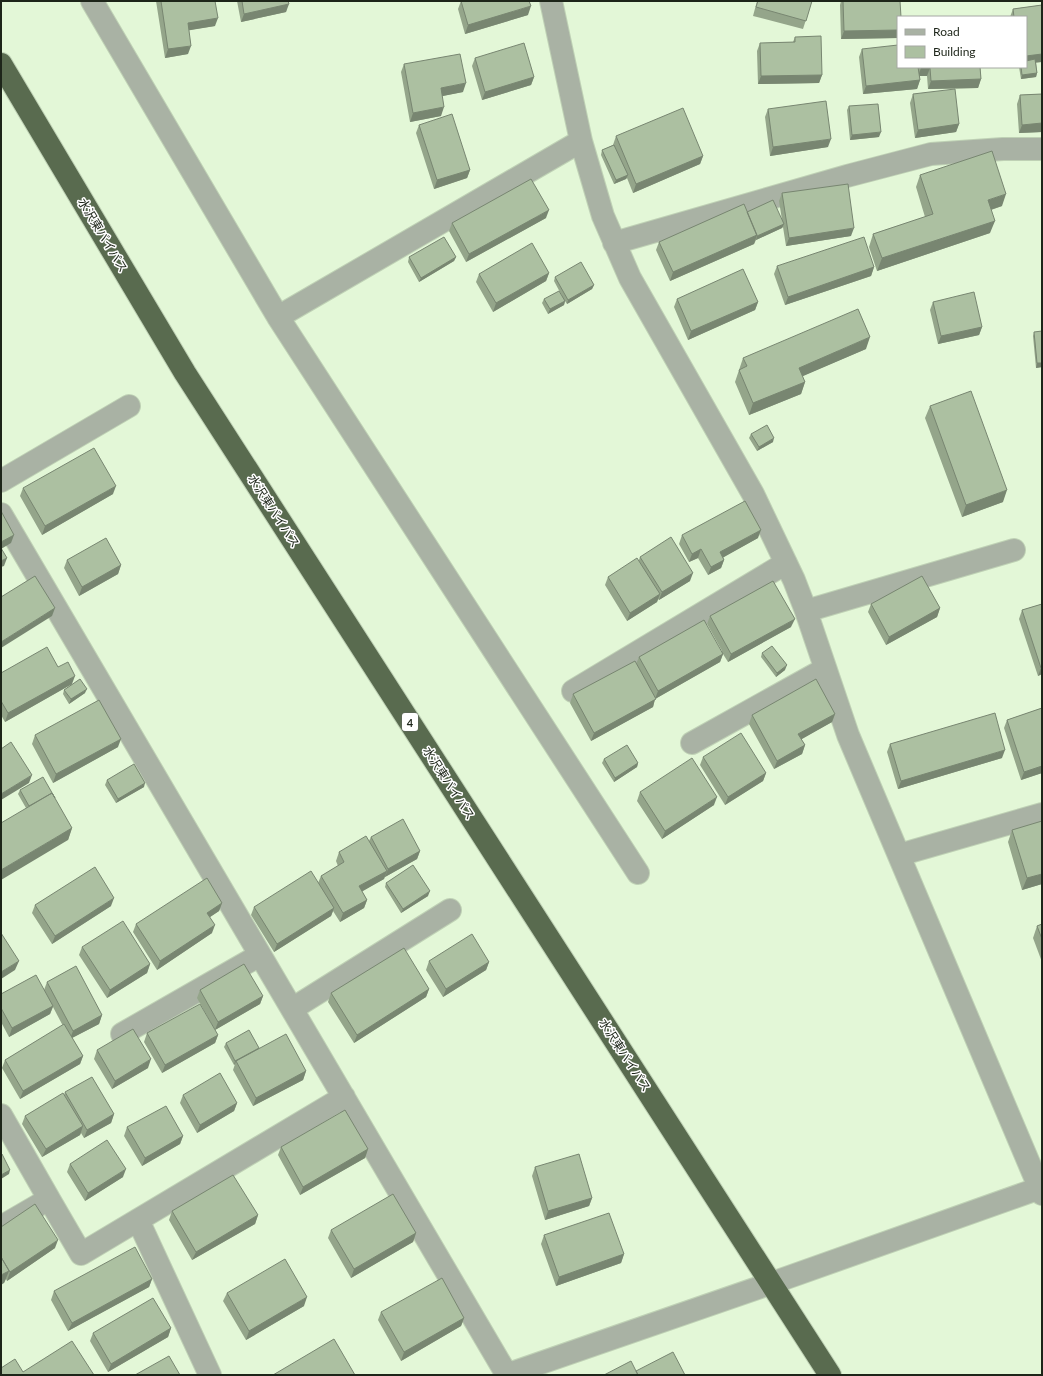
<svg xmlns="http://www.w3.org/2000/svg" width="1043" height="1376" font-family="Lato,'Noto Sans JP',sans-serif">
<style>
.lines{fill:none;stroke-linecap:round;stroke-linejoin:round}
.minor-casing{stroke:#bfd1b5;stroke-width:24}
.highway-casing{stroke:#bfd1b5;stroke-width:24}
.minor{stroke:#a9b2a4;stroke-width:22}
.highway{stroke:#596b4f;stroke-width:22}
.wall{fill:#94a58a}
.shaded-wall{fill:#788671}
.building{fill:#acc0a1;stroke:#788671}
.labels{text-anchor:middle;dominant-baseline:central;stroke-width:3;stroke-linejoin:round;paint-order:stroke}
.shield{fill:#fff;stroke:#61665e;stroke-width:1}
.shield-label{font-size:11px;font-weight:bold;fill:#1d2519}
.street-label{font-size:12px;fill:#1d2519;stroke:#fff}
</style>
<rect width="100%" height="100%" fill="#e3f7d7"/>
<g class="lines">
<defs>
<path id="minor" d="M92,1l186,316 360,556
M551,1l30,140 22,75 27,62 123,216 41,86 12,31 42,124 194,459
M614,243l233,-67 84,-22 72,-5h39
M278,317l303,-176
M1,481l128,-75
M1,514l506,861
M806,611l208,-61
M573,691l213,-128
M692,743l133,-74
M899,855l143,-41
M292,1009l158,-99
M122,1034l138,-79
M1,1115l48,84
M138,1220l72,155
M1,1227l48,-28 32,55 263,-157
M506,1375l266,-92 268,-95 2,-3"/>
<path id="highway" d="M1,64l184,309 645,1002"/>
</defs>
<use href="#minor" class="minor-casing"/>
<use href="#highway" class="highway-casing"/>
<use href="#minor" class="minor"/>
<use href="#highway" class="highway"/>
</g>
<path class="wall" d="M156,1h59v25l-26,4 -1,24 -23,4z
M237,1h51l-2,11 -45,10z
M461,1l67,14 -63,19 -7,-25z
M757,1h55l-9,28 -50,-13z
M841,1h59l-2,37 -57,1 -1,-34z
M1042,5v57h-6l1,11 -1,4 -15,2 -2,-12h7v-50h-16l3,-8z
M795,37l27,38 -3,8 -61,1 -1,-33 3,-8 33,-1z
M862,49l36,18h82l1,12 -3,9 -50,1 -1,-13h-8l1,4 -3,9 -54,5 -4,-37z
M475,58l59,19 -3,8 -49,15 -10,-34z
M404,64l59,28 -21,4 -1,20 -31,6 -9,-50z
M913,94l46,30 -3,8 -41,6 -5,-35z
M1042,94v38l-23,1 -2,-29 3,-9z
M849,106l30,31 -29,3 -3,-30z
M768,109l60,38 -58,9 -5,-39z
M419,125l51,45 -3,8 -33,11 -18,-56z
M616,136l87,20 -3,8 -67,29 -6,-15 -1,1 -12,5 -13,-29 1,-5 11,-5z
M920,175l82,31 -11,4 -1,23 -113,38 -8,-24 4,-13 52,-17 -9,-30z
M782,193l69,43 -65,10 -3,-19 -1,1 -26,12 -2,4 -84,37 -14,-31 3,-8 123,-22 -3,-19z
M546,218l-80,44 -17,-31 3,-8z
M409,257h47l-2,4 -35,21 -11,-20z
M777,266l97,1 -3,9 -86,29 -11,-31z
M549,273l-3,8 -53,31 -17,-30 3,-8z
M555,277l39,8 -2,4 -25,15 -2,-3 -1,4 -16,9 -6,-11 2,-4 18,-3 -8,-15z
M677,299l81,3 -3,8 -67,30 -14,-33z
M933,302l49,25 -3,8 -41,9 -8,-34z
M1034,332l8,35 -6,1 -3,-32z
M866,349l-64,27 3,6 -4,12 -52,21 -14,-33 8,-24z
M930,406l73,96 -41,15 -37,-99z
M751,434l22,8 -16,9 -8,-13z
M23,488l90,6 -71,41 -22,-39z
M682,535l76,3 -35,19 1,3 -3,8 -13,7 -10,-17 -9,4 -10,-18z
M640,557l50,24 -31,19 -1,-1 -1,3 -30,19 -22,-36 3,-8 31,-17z
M67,560l54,5 -3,9 -39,22 -15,-28z
M871,604l69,4 -3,9 -51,28 -18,-33z
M1042,604v70l-4,2 -19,-57 3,-9z
M710,616l81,11 -63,35 -5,-8 -3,8 -65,37 -2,8 -62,34 -21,-38 3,-9 63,-30 3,-7 83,-6 -15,-27z
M762,653l23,17 -9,7 -15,-20z
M58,667l14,17 13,9 -16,11 -6,-10 1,-4 8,-6 -67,38 -4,-7v-42z
M1042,708v65l-21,7 -17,-52 3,-8z
M835,714l-3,8 -31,17 4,6 -3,9 -28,15 -25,-45 3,-9z
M35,735l83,12 -65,36 -21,-39z
M890,744l112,14 -104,31 -11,-37z
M703,757l63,16 -3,8 -38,24 -25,-40z
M604,759l34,4 -1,4 -23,15 -12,-19z
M107,780l37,7 -28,16 -11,-18z
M20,790l52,38 -4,12 -42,-32 -8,-14z
M640,792l74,13 -52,34 -25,-38z
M1012,830l30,54 -20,6 -14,-48z
M371,837l49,14 -3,8 -32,18v-1l-1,3 -22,12 5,9 -3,8 -24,14 -7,-11 -2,5 -57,36 -23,-37 3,-8 64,-24 3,-7 17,-10 -2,-5 3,-9 30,-11z
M386,883l42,13 -27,17 -16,-26z
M222,903l-3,8 -9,6 2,16 -55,37 -24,-38 3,-8z
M35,905l76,1 -59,38 -20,-31z
M1042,924v38l-9,-24 4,-12z
M82,947l68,17 -3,9 -40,25 -28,-43z
M429,961l60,1 -3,8 -43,27 -17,-27z
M47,982l55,33 -3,9 -27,14 11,18 -3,8 -60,35 -18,-31 3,-8 58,-34 -10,-19 -3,7 -41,23 -8,-15v-28l43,-4z
M429,989l-3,8 -72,46 -26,-41 3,-9z
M200,990l63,6 -3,8 -45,26 -18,-32z
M147,1033l71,2 -3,8 -53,30 -18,-31z
M226,1043l33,6 47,22 -3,9 -50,26 -20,-36 2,-6 -1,1 -10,-18z
M97,1050l51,18 -36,21 -18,-30z
M65,1092l49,22 -3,9 -27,15 -3,-5 -1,2 -38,22 -20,-33 3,-8 39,-21z
M183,1095l54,8 -3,8 -37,22 -17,-30z
M127,1127l56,9 -3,8 -38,22 -18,-30z
M281,1147l87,2 -3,9 -65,37 -22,-40z
M70,1164l53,13 -38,24 -18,-29z
M535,1167l57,31 -3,8 -44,14 -13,-44z
M172,1211l86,4 -3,9 -63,36 -23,-40z
M1,1227l54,21 -48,33 -1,-2 -2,4z
M331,1230l85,3 -3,9 -62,36 -23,-40z
M544,1235l80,19 -3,9 -65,23 -15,-42z
M152,1279l-3,8 -81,44 -17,-31 3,-9z
M227,1293l77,13 -58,34 -23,-39z
M381,1312l83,6 -3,8 -60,35 -23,-41z
M171,1328l-3,9 -60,35 -18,-31 3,-8z"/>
<path class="shaded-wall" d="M289,4l-3,8 -45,10 3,-8z
M531,6l-3,9 -63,19 3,-9z
M218,18l-3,8 -30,5 3,-8z
M898,30v8l-57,1 3,-8z
M191,46l-3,8 -23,4 3,-9z
M1042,54v8l-16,2v-8z
M921,68h9l-3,8h-9z
M1037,73l-1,4 -15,2 1,-4z
M822,75l-3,8 -61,1 3,-8z
M534,77l-3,8 -49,15 3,-8z
M981,79l-3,9 -50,1 3,-8z
M920,80l-3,9 -54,5 3,-8z
M466,83l-3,9 -25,5 3,-9z
M444,107l-3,9 -31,6 3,-9z
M1042,123v9l-23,1 3,-8z
M959,124l-3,8 -41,6 3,-8z
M881,132l-2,5 -29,3 2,-5z
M831,139l-3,8 -58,9 3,-9z
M703,156l-3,8 -67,29 3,-9z
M470,170l-3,8 -33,11 3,-9z
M628,175l-2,4 -12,5 2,-4z
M1006,194l-4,12 -18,6 4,-12z
M549,210l-3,8 -80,44 3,-8z
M995,221l-5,12 -113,38 5,-13z
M784,224l-2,4 -26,12 1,-4z
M854,228l-3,8 -65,10 3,-8z
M757,235l-3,9 -84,37 3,-9z
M456,257l-2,4 -35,21 2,-4z
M874,267l-3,9 -86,29 3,-8z
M549,273l-3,8 -53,31 3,-9z
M594,285l-2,4 -25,15 1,-4z
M565,301l-1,4 -16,9 2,-5z
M758,302l-3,8 -67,30 3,-9z
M982,327l-3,8 -41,9 3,-8z
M870,337l-4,12 -72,31 5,-12z
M1037,363h5v4l-6,1z
M805,382l-4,12 -52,21 4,-12z
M774,438l-1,4 -16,9 2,-4z
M116,486l-3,8 -71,41 3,-9z
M1007,490l-4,12 -41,15 4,-12z
M761,530l-3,8 -41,23 3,-9z
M14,535l-3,8 -10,6v-7z
M701,549l-3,9 -9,4 3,-8z
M7,558l-3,8 -3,1v-6z
M724,560l-3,8 -13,7 3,-8z
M121,565l-3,9 -39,22 3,-9z
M693,573l-3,8 -31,19 3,-8z
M660,594l-3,8 -30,19 3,-8z
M55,608l-3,8 -51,32v-6z
M940,608l-3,9 -51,28 3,-8z
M795,619l-4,8 -63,35 3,-8z
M723,654l-3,8 -65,37 -2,8 -62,34 3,-8 61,-34 3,-8z
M787,665l-2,5 -9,7 1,-4z
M1042,667v7l-4,2 3,-8z
M75,676l-3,8 -67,38 3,-9z
M87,689l-2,4 -16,11 2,-5z
M835,714l-3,8 -37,21 3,-9z
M121,739l-3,8 -65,36 3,-9z
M805,745l-3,9 -28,15 3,-8z
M1005,750l-3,8 -104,31 3,-8z
M638,763l-1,4 -23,15 1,-4z
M1042,766v7l-21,7 3,-8z
M766,773l-3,8 -38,24 3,-8z
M32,775l-3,8 -28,17v-6z
M145,783l-1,4 -28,16 2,-4z
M717,797l-3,8 -52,34 3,-8z
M72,828l-4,12 -67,40v-10z
M420,851l-3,8 -32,18 3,-8z
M387,871l-3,8 -28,16 3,-9z
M1042,874v10l-20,6 5,-12z
M430,891l-2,5 -27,17 2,-4z
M114,898l-3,8 -59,38 3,-8z
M367,900l-3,8 -24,14 3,-9z
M222,903l-3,8 -15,10 3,-8z
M334,908l-3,8 -57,36 3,-8z
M215,925l-3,8 -55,37 3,-9z
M19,961l-4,9 -14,9v-7z
M489,962l-3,8 -43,27 3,-8z
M150,964l-3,9 -40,25 3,-8z
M429,989l-3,8 -72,46 3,-8z
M263,996l-3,8 -45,26 3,-8z
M53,1006l-3,8 -41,23 3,-9z
M102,1015l-3,9 -29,15 3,-8z
M218,1035l-3,8 -53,30 3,-8z
M259,1048l-2,4 -21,9 -1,3 -1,1 1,-4z
M83,1056l-3,8 -60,35 3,-8z
M151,1059l-3,9 -36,21 3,-8z
M306,1071l-3,9 -50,26 3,-8z
M237,1103l-3,8 -37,22 3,-8z
M114,1114l-3,9 -27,15 3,-8z
M83,1126l-3,9 -38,22 4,-8z
M183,1136l-3,8 -38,22 3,-8z
M368,1149l-3,9 -65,37 3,-8z
M126,1169l-3,8 -38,24 3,-8z
M10,1170l-1,4 -8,5v-4z
M592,1198l-3,8 -44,14 3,-9z
M258,1215l-3,9 -63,36 4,-8z
M416,1233l-3,9 -62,36 3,-9z
M58,1240l-3,8 -48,33 3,-9z
M624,1254l-3,9 -65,23 3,-9z
M9,1271l-5,12 -3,2v-10z
M152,1279l-3,8 -81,44 4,-8z
M307,1297l-3,9 -58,34 3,-9z
M464,1318l-3,8 -60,35 3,-9z
M171,1328l-3,9 -60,35 3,-8z"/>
<path class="building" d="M161,1h54l3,17 -30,5 3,23 -23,3z
M242,1h46l1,3 -45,10z
M461,1h68l2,5 -63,19z
M758,1h54l-6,20 -50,-14z
M843,1h57l1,16h-3v13l-54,1z
M1042,5v49l-16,2v-39h-12l-1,-8z
M821,36l1,39 -61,1 -1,-33 35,-1v-5z
M524,43l10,34 -49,15 -10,-34z
M898,45v22h20l2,13 -54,6 -4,-37z
M460,54l6,29 -25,5 3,19 -31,6 -9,-49z
M1035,59l2,14 -15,2 -1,-8h5v-6z
M921,67h59l1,12 -50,2 -1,-13h-9z
M955,89l4,35 -41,6 -5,-36z
M1042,94v29l-20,2 -2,-30z
M826,101l5,38 -58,8 -5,-38z
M878,104l3,28 -29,3 -3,-29z
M683,108l20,48 -67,28 -20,-48z
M452,114l18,56 -33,10 -18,-55z
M614,145l14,30 -12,5 -14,-30z
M992,151l14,43 -18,6 7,21 -113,37 -9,-24 60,-20 -13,-39z
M531,179l18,31 -80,44 -17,-31z
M848,184l6,44 -65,10 -7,-45z
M773,200l11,24 -27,12 -10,-24z
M744,204l13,31 -84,37 -14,-30z
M444,237l12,20 -35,21 -12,-21z
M864,237l10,30 -86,30 -11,-31z
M532,243l17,30 -53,30 -17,-29z
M581,262l13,23 -26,15 -13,-23z
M743,269l15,33 -67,29 -14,-32z
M559,291l6,10 -15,8 -6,-10z
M974,292l8,35 -41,9 -8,-34z
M858,309l12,28 -71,31 6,14 -52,21 -14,-33 8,-4 -4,-8z
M1042,331v32h-5l-3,-31z
M971,391l36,99 -41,15 -36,-99z
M767,425l7,13 -15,9 -8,-13z
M94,448l22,38 -71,40 -22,-38z
M745,501l16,29 -41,22 4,8 -13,7 -10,-18 -9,5 -10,-19z
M1,511l13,24 -13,7z
M671,537l22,36 -31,19 -22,-35z
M106,538l15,27 -39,22 -15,-27z
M1,548l6,10 -6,3z
M637,558l23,36 -30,19 -22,-36z
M35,576l20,32 -54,34v-45z
M922,576l18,32 -51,29 -18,-33z
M773,581l22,38 -64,35 -21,-38z
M1042,604v63l-1,1 -19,-58z
M704,620l19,34 -65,37 -19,-34z
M772,646l15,19 -10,8 -15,-20z
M47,647l11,20 10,-5 7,14 -67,37 -7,-12v-28z
M635,661l21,38 -62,34 -21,-39z
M80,679l7,10 -16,10 -7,-9z
M816,679l19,35 -37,20 7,11 -28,16 -25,-46z
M99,700l22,39 -65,35 -21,-39z
M1042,708v58l-18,6 -17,-52z
M995,713l10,37 -104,31 -11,-37z
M741,733l25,40 -38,24 -25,-40z
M11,742l21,33 -31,19v-45z
M627,745l11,18 -23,15 -11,-19z
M692,758l25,39 -52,34 -25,-39z
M134,764l11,19 -27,16 -11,-19z
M43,777l12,21 -3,-5 -23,13 -9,-16z
M52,793l20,35 -71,42v-47z
M403,819l17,32 -32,18 -17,-32z
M1042,821v53l-15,4 -15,-48z
M366,836l21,35 -28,15 8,14 -24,13 -22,-37 23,-14 -5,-10z
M413,865l17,26 -27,18 -17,-26z
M95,867l19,31 -59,38 -20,-31z
M311,871l23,37 -57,36 -23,-37z
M207,878l15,25 -15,10 8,12 -55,36 -24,-37z
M123,921l27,43 -40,26 -28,-43z
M1042,924v15l-5,-13z
M1,933l18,28 -18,11z
M472,934l17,28 -43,27 -17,-28z
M404,948l25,41 -72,46 -26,-42z
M244,964l19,32 -45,26 -18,-32z
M76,966l26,49 -29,16 -26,-49z
M36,975l17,31 -41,22 -11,-20v-14z
M200,1004l18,31 -53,30 -18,-32z
M64,1024l19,32 -60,35 -18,-31z
M133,1029l18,30 -36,22 -18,-31z
M249,1030l10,18 -24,13 -9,-18z
M286,1034l20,37 -50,27 -20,-37z
M220,1073l17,30 -37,22 -17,-30z
M92,1077l22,37 -27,16 -22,-38z
M63,1093l20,33 -37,23 -21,-33z
M166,1106l17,30 -38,22 -18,-31z
M345,1110l23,39 -65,38 -22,-40z
M107,1140l19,29 -38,24 -18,-29z
M1,1154h1l8,16 -9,5z
M579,1154l13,44 -44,13 -13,-44z
M233,1175l25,40 -62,37 -24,-41z
M393,1194l23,39 -62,36 -23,-39z
M35,1204l23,36 -48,32 -9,-15v-30z
M609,1213l15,41 -65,23 -15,-42z
M135,1247l17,32 -80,44 -18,-32z
M1,1257l8,14 -8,4z
M285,1259l22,38 -58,34 -22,-38z
M442,1278l22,40 -60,34 -23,-40z
M153,1298l18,30 -60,36 -18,-31z
M334,1339l21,36h-82z
M72,1341l22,34h-93v-7l14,-9 8,13z
M673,1352l12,23h-47l-2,-4z
M169,1356l11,19h-45z
M631,1361l7,14h-34z"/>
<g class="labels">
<rect class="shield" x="402" y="713" width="16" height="18" rx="3"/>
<g class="shield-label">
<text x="410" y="722">4</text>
</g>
<g class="street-label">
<text transform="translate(103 235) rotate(59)">水沢東バイパス</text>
<text transform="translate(274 511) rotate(57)">水沢東バイパス</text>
<text transform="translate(449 783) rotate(57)">水沢東バイパス</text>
<text transform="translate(625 1055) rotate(57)">水沢東バイパス</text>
</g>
</g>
<rect width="1043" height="1376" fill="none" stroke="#1d2519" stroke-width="4"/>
<rect x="897" y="16" width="130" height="52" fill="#ffffff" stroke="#a5a8a3"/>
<rect x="905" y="29" width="20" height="6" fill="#a9b2a4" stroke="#a5a8a3"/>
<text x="933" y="36" font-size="12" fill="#1d2519">Road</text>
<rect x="905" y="46" width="20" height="12" fill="#acc0a1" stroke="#a5a8a3"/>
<text x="933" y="56" font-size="12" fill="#1d2519">Building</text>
</svg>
